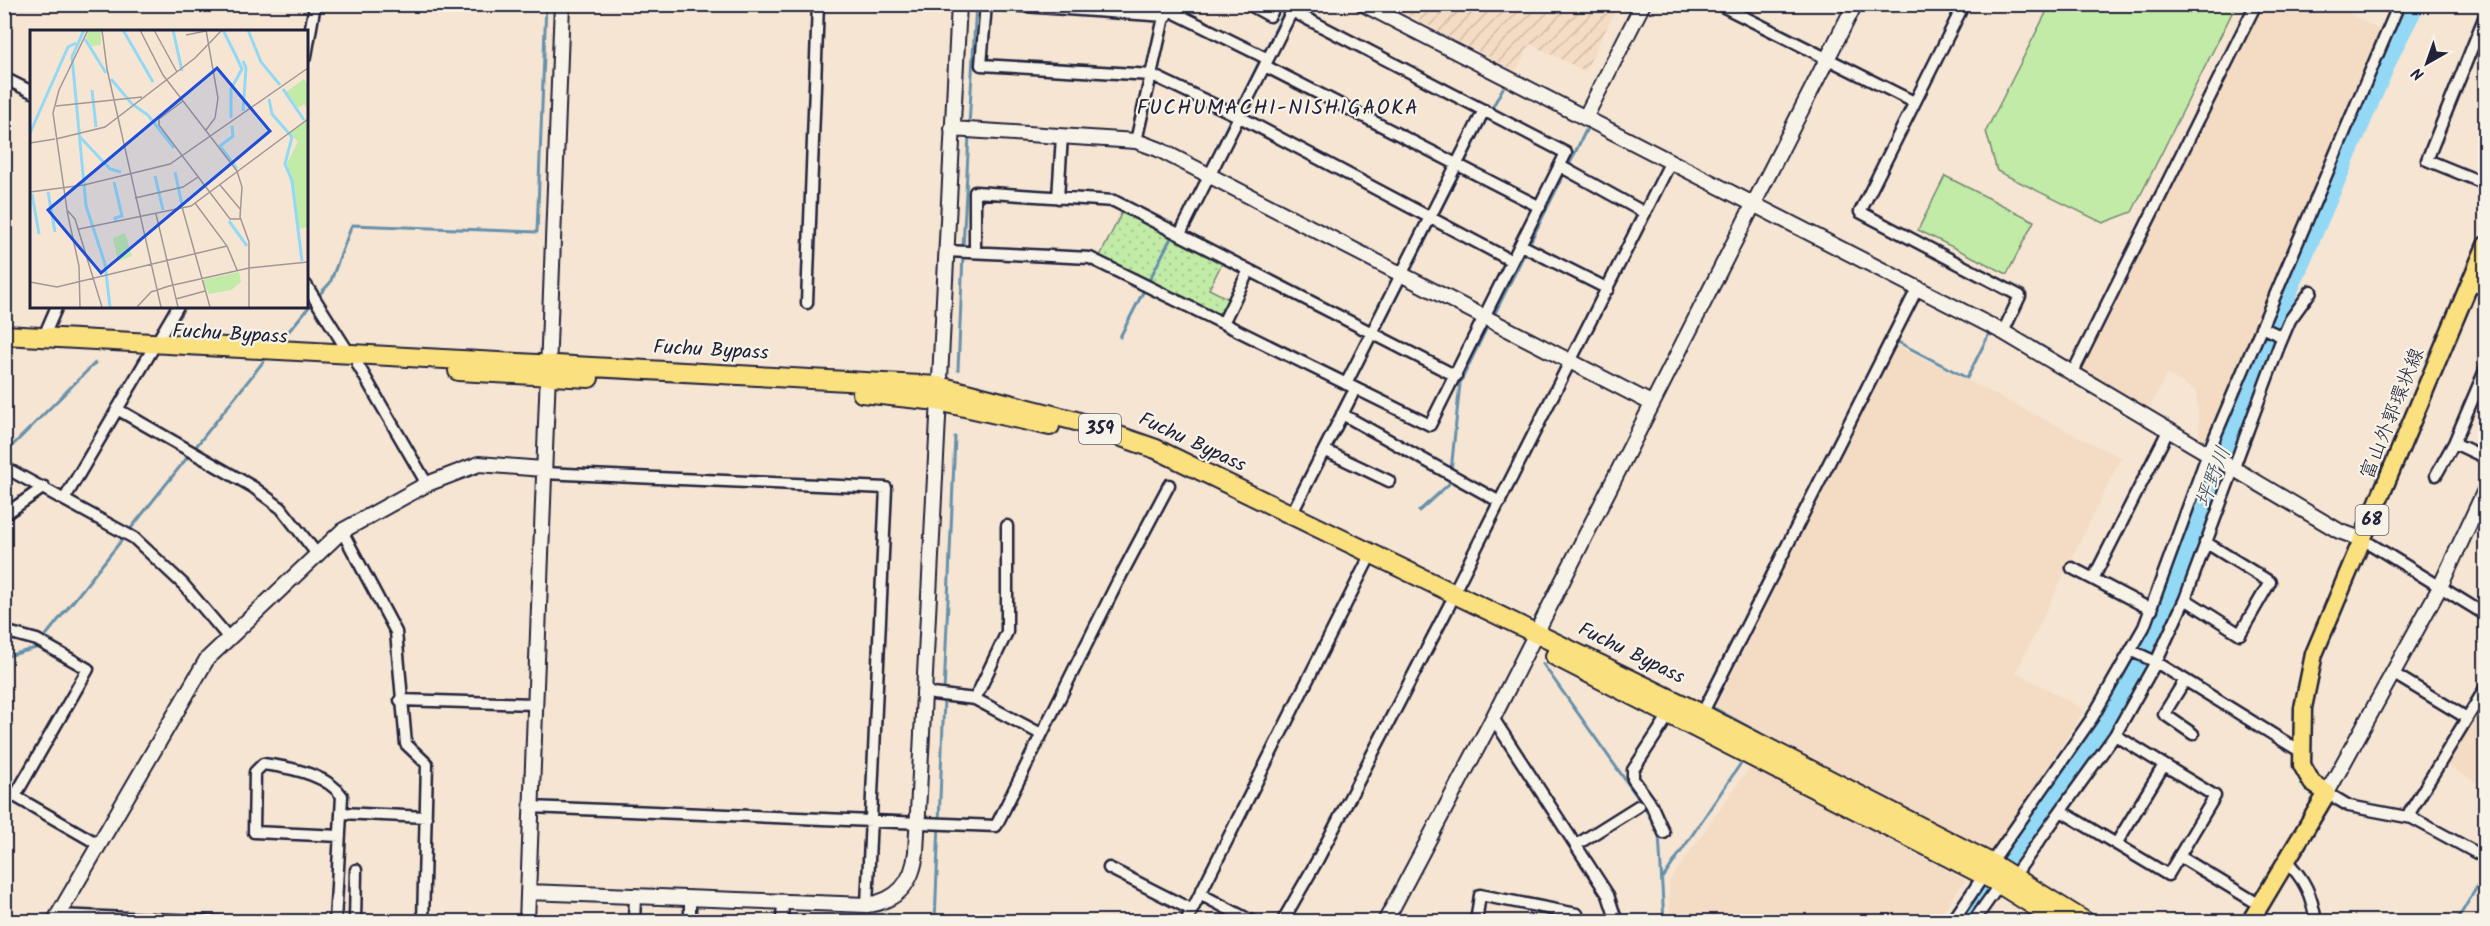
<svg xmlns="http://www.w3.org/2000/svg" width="2490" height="926" font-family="Kalam,'Klee One',sans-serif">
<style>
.built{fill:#f4dbc3}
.industrial{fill:url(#industrial-furrows)}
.grass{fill:url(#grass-dots);stroke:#728671;stroke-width:1.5}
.pitch{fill:#c1eba7;stroke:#728671;stroke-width:1.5}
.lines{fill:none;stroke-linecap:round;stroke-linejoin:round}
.stream{stroke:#6690ab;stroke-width:3}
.river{stroke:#93d9f5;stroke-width:20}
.minor-casing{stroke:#22223b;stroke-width:15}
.tertiary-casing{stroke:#22223b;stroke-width:18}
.primary-casing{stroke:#22223b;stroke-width:21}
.trunk-casing{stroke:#22223b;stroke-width:22}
.minor{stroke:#f7f3e8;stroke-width:10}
.tertiary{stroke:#f7f3e8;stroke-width:14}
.primary{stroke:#fbe080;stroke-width:16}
.trunk{stroke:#fbe080;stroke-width:18}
.labels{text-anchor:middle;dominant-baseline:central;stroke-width:4.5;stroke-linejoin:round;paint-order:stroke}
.shield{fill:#f7f3e8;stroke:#62616f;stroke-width:1.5}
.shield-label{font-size:18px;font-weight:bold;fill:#22223b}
.street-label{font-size:20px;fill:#22223b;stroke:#f7f3e8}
.neighbourhood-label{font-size:21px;letter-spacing:1.5px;fill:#22223b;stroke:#f7f3e8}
.water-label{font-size:21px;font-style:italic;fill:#3e506a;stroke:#f7f3e8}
.inset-river{fill:none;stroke:#93d9f5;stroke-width:3}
.inset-road{fill:none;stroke:#a19796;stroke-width:1.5}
.view{fill:#1d4ed8;fill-opacity:0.15;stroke:#1d4ed8;stroke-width:3}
.inset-edge{fill:none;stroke:#22223b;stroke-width:3}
</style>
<defs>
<pattern id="industrial-furrows" width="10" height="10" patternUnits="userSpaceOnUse" patternTransform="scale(1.5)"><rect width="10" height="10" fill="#f4dbc3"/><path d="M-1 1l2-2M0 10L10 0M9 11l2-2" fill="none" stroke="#d1bca8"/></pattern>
<pattern id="grass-dots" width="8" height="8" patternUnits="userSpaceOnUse" patternTransform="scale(1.5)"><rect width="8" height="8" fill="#c1eba7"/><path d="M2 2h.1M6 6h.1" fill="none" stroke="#a6c991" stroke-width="1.8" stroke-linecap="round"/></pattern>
</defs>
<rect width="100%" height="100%" fill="#f5e5d2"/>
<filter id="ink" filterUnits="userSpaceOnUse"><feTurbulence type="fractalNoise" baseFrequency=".0167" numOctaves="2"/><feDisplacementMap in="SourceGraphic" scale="12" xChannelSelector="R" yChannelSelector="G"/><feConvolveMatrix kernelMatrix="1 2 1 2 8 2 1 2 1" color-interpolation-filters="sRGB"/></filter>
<g filter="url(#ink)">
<path class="built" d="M2262,5h71l49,26 -173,413 -9,-5 -4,-48 -29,-17 -19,36 -71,-41z
M1896,345l225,113 -105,214 68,38 -91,142 -278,-144z
M2485,697v91l-39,-24z
M1750,767l215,113 -29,41h-266l-1,-39z"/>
<path class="industrial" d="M1389,5h229l-33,66 -55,-27 -14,27z"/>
<path class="grass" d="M1123,210l100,51 -14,28 20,10 -5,12 -9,3 -115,-58z"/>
<path class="pitch" d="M2050,5h186l-104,207 -29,11 -106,-52 -11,-40z
M1945,176l89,45 -27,53 -89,-44z"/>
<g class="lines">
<path class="stream" d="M1491,110l12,-22
M1235,111l53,-107
M969,126l7,-122
M1568,167l21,-43
M1206,170l26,-54
M1194,194l9,-18
M1437,217l51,-101
M963,248l6,-113
M1409,273l25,-50
M317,297l13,-14 22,-58 185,7 9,-228
M1493,317l72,-145
M1379,332l25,-50
M1120,337l53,-103
M279,343l34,-41
M1893,346l5,-4 69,36 23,-46
M958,370l5,-115
M1353,383l23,-45
M4,454l91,-91
M1451,471l9,-88 28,-58
M1419,511l30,-27 1,-7
M1758,615l-46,92 48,26
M4,657l32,-9 231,-291
M1543,664l100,141 16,28 5,89
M944,693l11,-256
M1663,878l78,-115
M935,922l9,-223
M2456,922l30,-50"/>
<path class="river" d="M1964,922l145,-208 45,-82 114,-295 124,-288 23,-45"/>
<defs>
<path id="minor" d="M986,4l-5,61 171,10 86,41 274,145
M994,4l172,12
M1248,4l22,12 6,-12
M1718,4l196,98
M1964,4l-104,208 160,84 -17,36
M4,6l1,-2
M1167,9l101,50
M2486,13l-59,147 59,24
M306,56l9,-52
M1265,66l275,141
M4,78l28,14
M1136,141l31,-137
M1560,166l85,47
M1058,198l4,-62
M1521,245l87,44
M947,251l143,7 340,167 136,-272 -274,-142 -112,223
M975,252v-60l139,9 342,175
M2469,284l17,6
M306,285l43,68
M807,303l11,-299
M1223,323l26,-53
M2261,327l22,10
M44,336l13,-30
M358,365l69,119
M2073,372l183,-368
M1346,384l138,-274
M117,409l136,78 28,21 36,46
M1342,414l158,88
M2454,443l32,15
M1324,450l65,31
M4,467l130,71 49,46 45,53
M543,473l343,15 -19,417
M2436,475l18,-32 32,-75
M65,498l113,-192
M4,515l40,-28
M1291,515l61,-120
M342,531l54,101 10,112 21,20 -4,158
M2364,540l122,75
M2072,568l80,42
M2093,579l76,-150
M1453,594l217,-431
M2185,599l55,35 30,-52 -65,-40
M4,631l33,9 51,29 -73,127
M2132,651l24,11 147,91
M2394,674l73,44
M2185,680l-21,34 29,20
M923,689l10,5 42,5 66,35
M975,699l32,-67v-106
M400,700l134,4
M1702,714l215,-425
M1493,718l115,177 9,27
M4,790l94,54
M2327,793l22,13 63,12 74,40
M530,807l466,19 121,-243 52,-98
M2061,811l107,64 47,-79 -100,-61
M341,813l85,4
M2407,817l79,-130
M1664,833l-13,-29 -18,-25v-9l36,-55
M2116,844l48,-79
M1576,845l62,-39
M2179,856l81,49
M2286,861c19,18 26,35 30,61
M1991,863l101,-145 52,-91 64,-174 191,-449
M1109,868l83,42
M2014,876l101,-141 41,-73 29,-63 94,-253 11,-26 21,-29
M1200,894l53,28
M58,915l162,7
M335,922l7,-126c-15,-22 -54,-29 -79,-32l-8,8 -1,60 86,4
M355,922l1,-52
M634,922l1,-25
M690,922v-25
M782,922l1,-22
M1186,922l181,-360
M1282,922l35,-61 133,-257
M1476,922l4,-27 97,19 -1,8
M1952,922l32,-47
M1973,922l27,-38"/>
<path id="tertiary" d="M1363,4l640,328 336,199 25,9
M1585,118l58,-114
M952,129l184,12 22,8 493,254
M2327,793l113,-206 46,-99
M528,892l339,13c30,-4 46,-22 49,-53l43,-848
M54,922l153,-263 135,-128 85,-47 52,-20 64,5
M527,922l35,-918
M1385,922l108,-204 362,-714"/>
<path id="primary" d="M2250,922l77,-129 -15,-10 -10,-18 1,-57 11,-54 172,-409"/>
<path id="trunk" d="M4,335l935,51 137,35 80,28 546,265 289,149 95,59
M458,371l131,7
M862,393l76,8 112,25
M1555,656l438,224 67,42"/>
</defs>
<use href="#minor" class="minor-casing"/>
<use href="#tertiary" class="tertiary-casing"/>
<use href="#primary" class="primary-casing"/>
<use href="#trunk" class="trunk-casing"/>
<use href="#minor" class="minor"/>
<use href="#tertiary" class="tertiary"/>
<use href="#primary" class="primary"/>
<use href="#trunk" class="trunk"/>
</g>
</g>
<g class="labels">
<g class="shield">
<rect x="1079" y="414" width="42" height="30" rx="4.5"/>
<rect x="2355.5" y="505" width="33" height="30" rx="4.5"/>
</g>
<g class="shield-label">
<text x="1100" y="429">359</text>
<text x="2372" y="520">68</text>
</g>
<g class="street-label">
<text transform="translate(230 335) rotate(3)">Fuchu Bypass</text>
<text transform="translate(711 351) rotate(3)">Fuchu Bypass</text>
<text transform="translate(2393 414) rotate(-68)">富山外郭環状線</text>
<text transform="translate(1192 443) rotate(25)">Fuchu Bypass</text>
<text transform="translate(1631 654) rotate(26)">Fuchu Bypass</text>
</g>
<g class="neighbourhood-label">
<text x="1278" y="108">FUCHUMACHI-NISHIGAOKA</text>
</g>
<g class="water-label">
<text transform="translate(2214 477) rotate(-69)">坪野川</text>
</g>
</g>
<g transform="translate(30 30)">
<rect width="278" height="278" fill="#f5e5d2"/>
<path d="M209,242l2,10 -10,8 -22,4 -7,-14z" fill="#c1eba7"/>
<path d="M277,89v108l-8,2 -12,-66 11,-21 -8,-9z" fill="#c1eba7"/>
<path d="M60,0h11v15l-10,1 -5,-10zM274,49l3,5v24l-3,-4 -6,4 -12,-16zM95,203l7,23 -14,5 -5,-23z" fill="#c1eba7"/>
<path class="inset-river" d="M54,0l-12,27 14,149 19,58 5,43M93,0l30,52M143,0l9,41M193,0l12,24M218,0l13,32 19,23M55,9l21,34M213,31l3,7 -3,43M81,49l21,25 16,11 26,33M253,59l21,31M62,60l4,37M239,69l3,15 20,23 -7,27 7,17 10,80M201,88v-29l11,-20 -7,-15M202,96l1,10 -13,10 17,23M0,103l38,-86 8,-4M50,107l30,32 11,3M145,142l7,33M125,146l8,34M84,152l8,34 -7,2 1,3M18,162l7,40M2,164l7,40M199,191l18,25"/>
<path class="inset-road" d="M72,0l5,39 54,238M110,0l23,45 74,96 5,16 -2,30 9,25v65M124,0l23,42M176,0l12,68 -3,20 -9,12M156,5l20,-4M153,71l-24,18v6l71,94h11M26,76l86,-9M23,83l6,-23 29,-60M23,83l14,97 8,9 27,88M26,109l49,-12 90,-69 27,-28M0,113l25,-4M190,155l20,24M0,162l54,-7 86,-21 138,-96M105,168l48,-11 15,-10M165,173l32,43 10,24M152,177l28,100M37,181l12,55 1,41M126,184l22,93M49,199l112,-23 117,-87M0,252l27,5 170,-41M146,269l29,-8M107,277l14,-15 18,-6 80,-18 59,-6"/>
<path class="view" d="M187,38l53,63 -169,142 -53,-63z"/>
<rect width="278" height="278" class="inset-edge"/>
</g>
<rect width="2490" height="926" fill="none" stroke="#f7f3e8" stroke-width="24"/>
<rect x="12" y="12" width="2466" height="902" fill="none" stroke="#22223b" stroke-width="2" filter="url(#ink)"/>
<g transform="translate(2427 63) rotate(220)" stroke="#f7f3e8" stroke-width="4.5" paint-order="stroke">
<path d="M0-4.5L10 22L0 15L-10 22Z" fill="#22223b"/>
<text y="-9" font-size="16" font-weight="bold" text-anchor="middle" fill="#22223b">N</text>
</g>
</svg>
